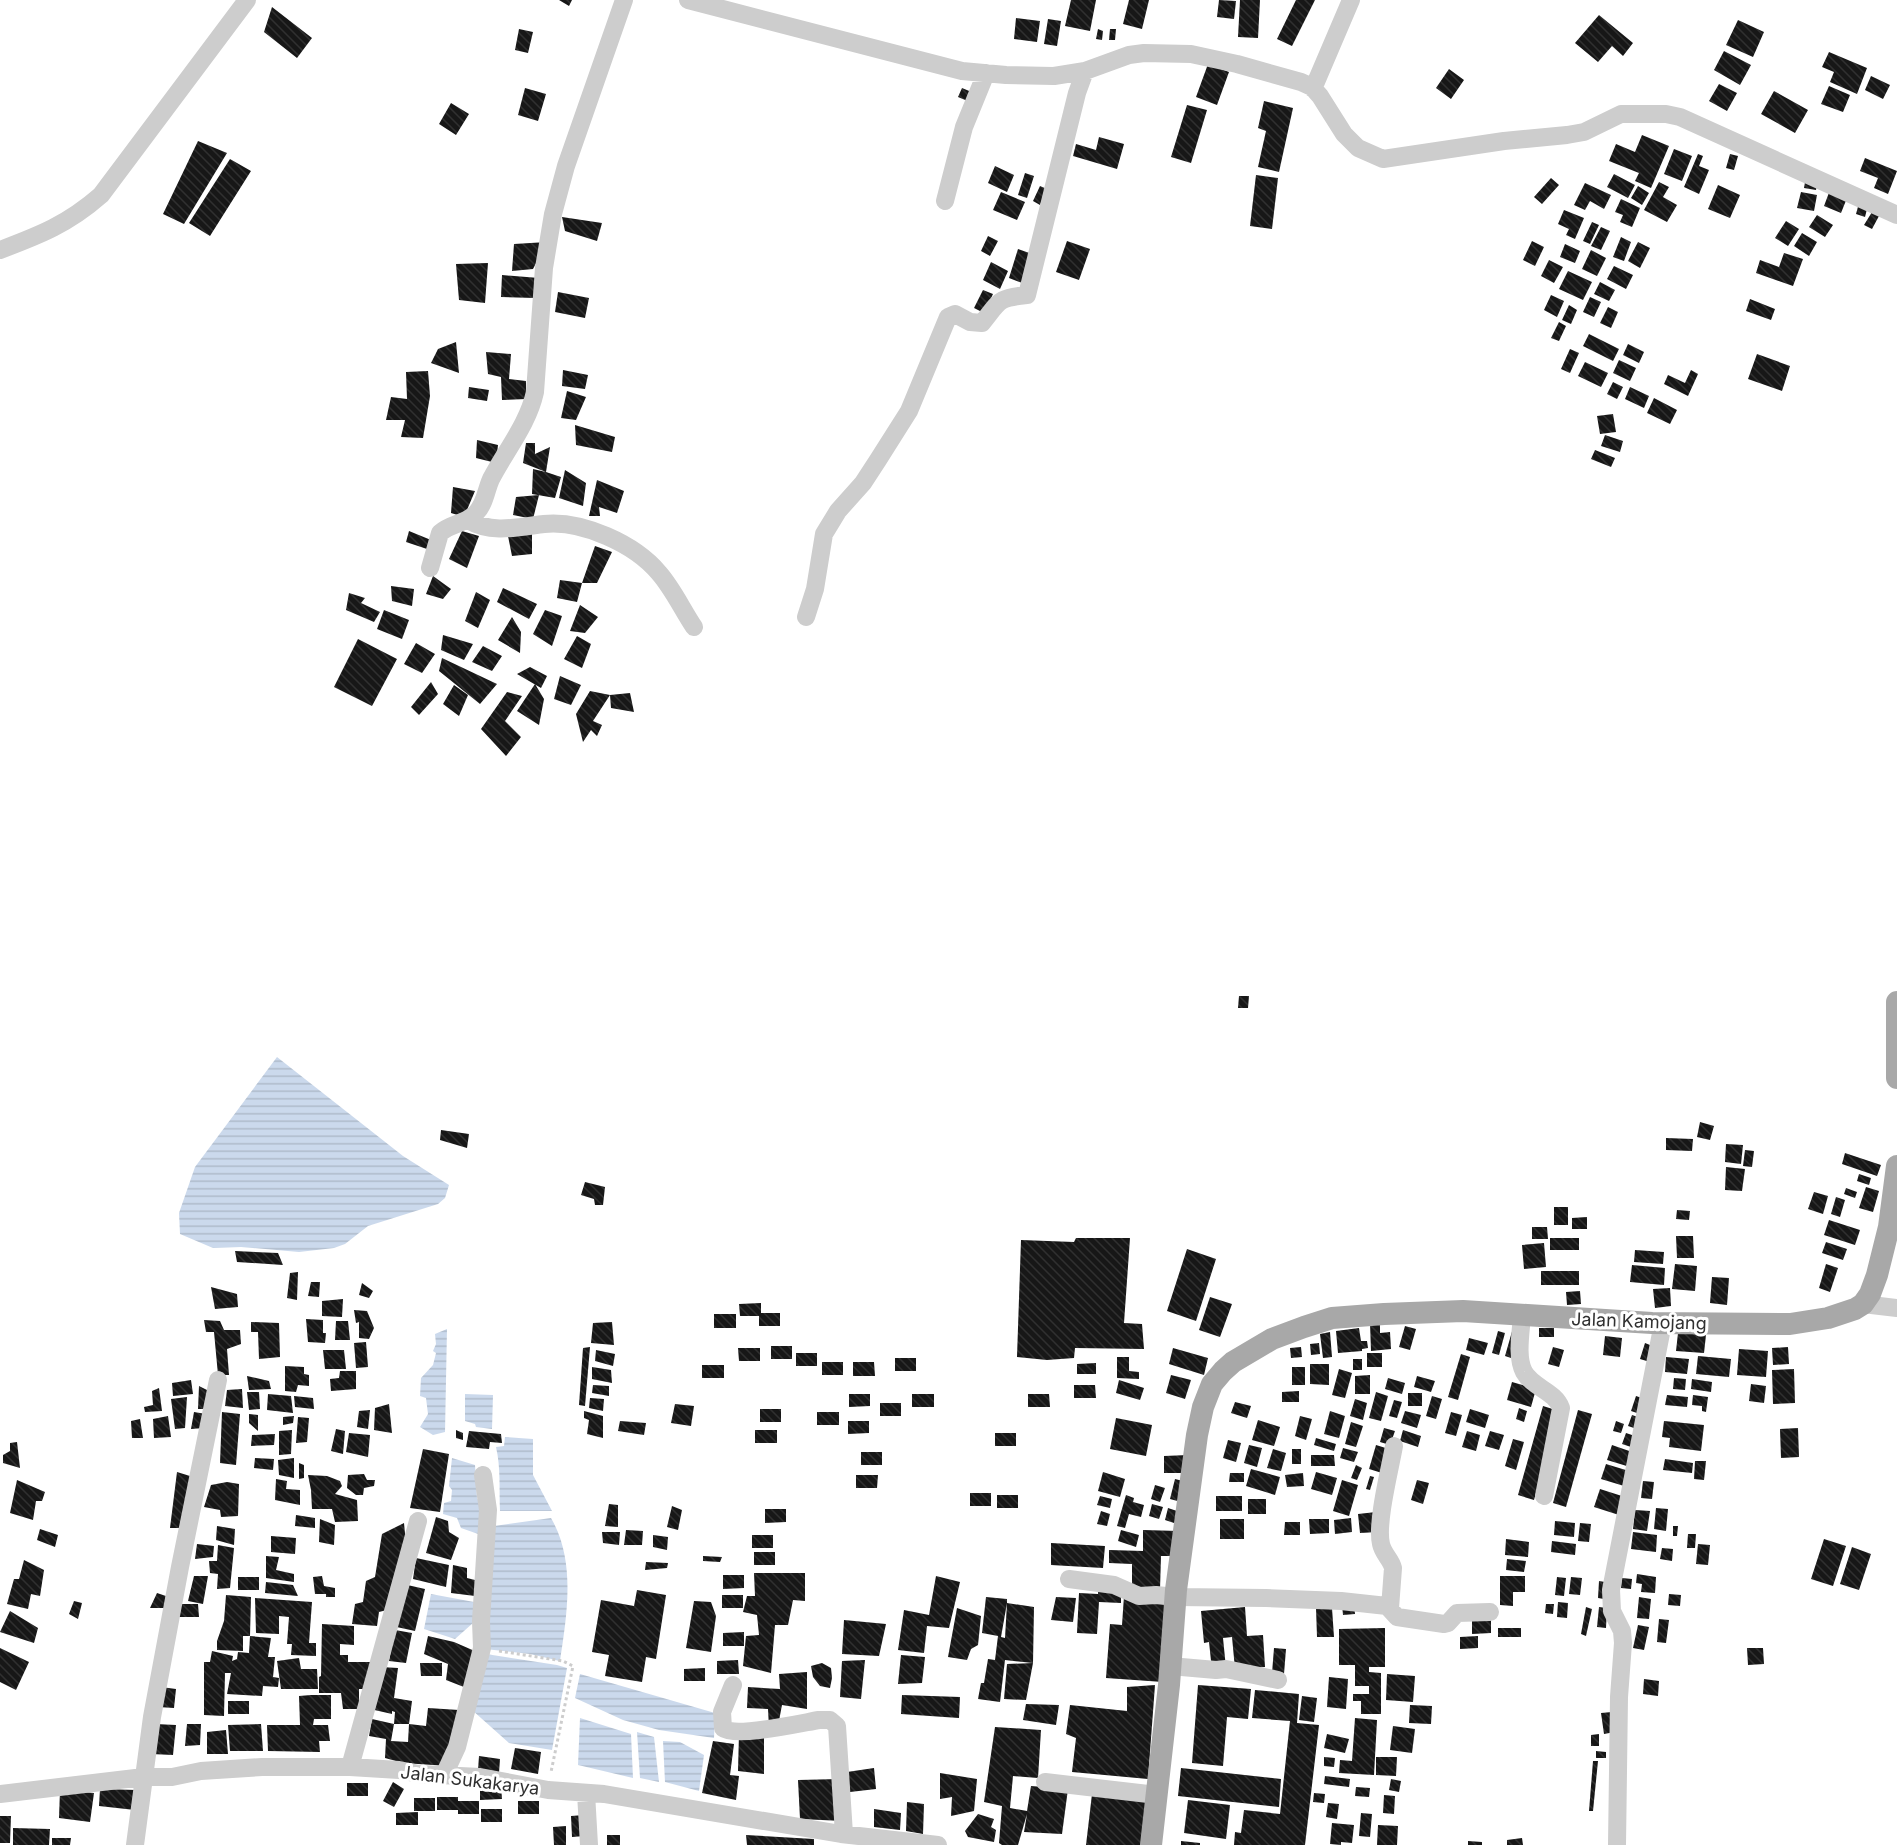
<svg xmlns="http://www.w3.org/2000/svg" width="1897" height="1845" font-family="Inter,sans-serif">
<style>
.water{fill:url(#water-rules)}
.building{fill:url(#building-back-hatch);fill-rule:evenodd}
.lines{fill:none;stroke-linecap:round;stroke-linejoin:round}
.path{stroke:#cdcdcd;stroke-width:3;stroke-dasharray:3 3;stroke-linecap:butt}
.minor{stroke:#cdcdcd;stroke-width:18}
.major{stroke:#a8a8a8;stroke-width:22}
.labels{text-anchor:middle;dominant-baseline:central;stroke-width:6;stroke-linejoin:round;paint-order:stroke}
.street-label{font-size:18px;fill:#303030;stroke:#fff}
</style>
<defs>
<pattern id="water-rules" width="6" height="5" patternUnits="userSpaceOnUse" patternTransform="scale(1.5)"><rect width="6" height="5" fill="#cbd9ec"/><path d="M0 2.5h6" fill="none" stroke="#afbbcb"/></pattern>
<pattern id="building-back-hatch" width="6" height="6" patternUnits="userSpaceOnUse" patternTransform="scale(1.5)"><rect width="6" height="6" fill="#171717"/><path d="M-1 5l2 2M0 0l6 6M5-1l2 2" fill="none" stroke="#303030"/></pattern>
</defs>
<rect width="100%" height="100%" fill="#fff"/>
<path class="water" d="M277,1057l126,99 46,29 -4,13 -7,6 -70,22 -23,18 -11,4 -35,4 -58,-5 -28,1 -33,-14 -1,-21 16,-46z
M447,1329l-2,103 -12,3 -13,-8 8,-13 -2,-16 -6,-2 1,-18 12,-13 3,-12 -3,-2 3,-7 -1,-10z
M465,1394l28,1 -1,34 -16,-2 -1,-3 -10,-3z
M505,1437l28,2v36l19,36h-52c-1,-23 1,-42 -4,-64l8,-1z
M452,1458l23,7 2,33 8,13 -4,24 -20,-7 -4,-10 -14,-4 1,-11 7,-2 1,-11 -3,-4z
M551,1518c25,43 16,96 9,143l-30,-7 -45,-5 9,-123z
M431,1594l43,8 -1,21 -18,16 -31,-10z
M486,1654l71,11 10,3 -15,82 -43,-7 -37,-33z
M580,1674l135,39 -1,25 -55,-8 -36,-10 -48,-22z
M580,1718l51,16 2,44 -55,-13z
M637,1732l17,5 5,45 -19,-4z
M663,1741l17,1 24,13 -5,36 -34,-9z"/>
<path class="building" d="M559,0h13l-3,6z
M1071,0h25l-6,31 -25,-5z
M1129,0h20l-7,29 -19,-5z
M1219,0l17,1 -2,18 -17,-2z
M1240,0h20l-2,38 -20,-1z
M1296,0h19l-23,46 -15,-7z
M272,7l40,31 -15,20 -33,-26z
M1599,15l34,28 -10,13 -11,-10 -14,16 -23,-19z
M1016,18l24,3 -3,21 -23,-3z
M1048,19l13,2 -4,25 -13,-2z
M1738,20l26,12 -11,25 -27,-12z
M519,29l14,3 -5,21 -13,-3z
M1098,29l5,2 -1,9 -6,-1z
M1110,29h6l-1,11h-6z
M1724,51l27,14 -11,20 -26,-15z
M1829,52l38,16 -10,26 -27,-12 4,-10 -12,-5z
M1208,64l21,8 -12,33 -21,-8z
M1449,69l15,11 -13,19 -15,-11z
M1871,76l19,9 -7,14 -18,-9z
M1719,84l18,9 -10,18 -18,-10z
M1829,86l21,9 -7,17 -22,-8z
M525,88l21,6 -8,27 -20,-6z
M962,88l12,5 -4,9 -12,-5z
M1774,91l34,19 -13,23 -34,-19z
M1264,101l29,7 -14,64 -21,-5 8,-36 -8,-3z
M451,103l18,11 -13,21 -17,-11z
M1187,105l20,5 -16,53 -20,-6z
M1642,135l27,11 -18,42 -16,-7 4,-8 -30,-12 7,-17 19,8z
M1099,137l25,7 -7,25 -44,-13 3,-12 20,6z
M198,141l29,12 -43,71 -21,-10z
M1674,149l18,7 -10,25 -18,-7z
M1698,154l5,2 -4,10 10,4 -10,24 -15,-7z
M1730,154l8,2 -4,14 -8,-2z
M1865,158l32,13 -9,23 -14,-6 4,-10 -18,-7z
M230,159l21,12 -41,65 -21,-13z
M995,166l19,9 -7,17 -19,-9z
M1025,173l9,3 -7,22 -9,-3z
M1614,174l21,11 -7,13 -21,-11z
M1256,175l22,3 -6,51 -22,-3z
M1551,178l8,7 -17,19 -8,-7z
M1659,182l10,5 -6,10 14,8 -10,17 -23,-12z
M1805,182l12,2 -1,6 -12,-2z
M1585,183l26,12 -7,14 -14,-8 -5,9 -11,-5z
M1718,185l22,10 -10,23 -22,-9z
M1040,186l7,3 -7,16 -7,-4z
M1638,186l11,7 -7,12 -11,-7z
M1830,190l17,8 -6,15 -17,-7z
M1001,192l24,10 -8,18 -24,-10z
M1801,192l16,3 -3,16 -17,-3z
M1621,199l19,9 -8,19 -12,-5 3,-7 -8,-3z
M1859,203l9,2 -3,12 -9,-3z
M1564,210l20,8 -9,21 -9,-4 3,-6 -11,-5z
M1872,212l7,4 -7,13 -8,-4z
M1817,215l16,10 -8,12 -16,-10z
M562,217l40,6 -5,18 -32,-10z
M1786,221l13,8 -11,17 -13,-8z
M1592,222l7,3 -9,19 -7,-3z
M1601,227l9,4 -9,19 -10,-4z
M1802,233l15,9 -8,14 -15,-10z
M988,236l10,5 -8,15 -9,-5z
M1621,237l10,5 -7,19 -11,-4z
M1067,241l23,8 -11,31 -23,-8z
M1532,241l12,6 -9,19 -12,-6z
M547,242l-14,27 -21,2 2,-27z
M1638,242l12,6 -10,20 -12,-7z
M1565,244l15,7 -5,12 -15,-6z
M1018,249l17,6 -10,29 -16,-6z
M1591,250l15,8 -9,18 -15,-7z
M1784,253l19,6 -10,27 -37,-13 4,-13 19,7z
M1549,260l14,7 -9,16 -13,-7z
M991,262l17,9 -8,18 -17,-9z
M488,263l-3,40 -26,-3 -3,-36z
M1614,266l19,9 -7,14 -19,-10z
M1568,271l24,11 -9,18 -24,-11z
M502,275l37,3 -4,20 -34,-1z
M1600,282l15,8 -6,11 -15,-7z
M983,290l10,4 -9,19 -10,-5z
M558,292l31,6 -4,20 -30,-6z
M1551,295l13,6 -7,16 -13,-7z
M1590,297l11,5 -7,15 -11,-5z
M1750,299l25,10 -4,11 -25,-9z
M1569,305l8,5 -6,14 -9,-4z
M1608,307l10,5 -7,16 -11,-5z
M1559,322l7,4 -7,15 -8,-3z
M1589,334l30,15 -6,12 -30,-15z
M456,342l3,31 -28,-10 7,-14z
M1628,344l16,8 -5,11 -16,-8z
M1570,349l9,4 -9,20 -9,-4z
M486,352l25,2 -2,25 17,2v18l-24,1 -1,-23 -13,-3z
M1757,354l33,12 -8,25 -34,-12z
M1619,360l17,8 -6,13 -17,-8z
M1585,362l23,11 -7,14 -23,-11z
M563,370l25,5 -3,14 -23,-3z
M1691,370l7,4 -10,22 -24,-12 4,-9 17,8z
M428,371l2,25 -7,42 -22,-1 4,-17h-19l5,-23 16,2 -1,-27z
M1613,382l10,5 -6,12 -10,-5z
M469,387l20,3 -2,11 -19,-3z
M1630,387l19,9 -5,12 -19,-9z
M567,391l19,6 -10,23 -15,-2z
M1654,398l23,12 -7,14 -23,-11z
M1613,414l3,18 -16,2 -3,-18z
M575,425l40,12 -3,15 -36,-7z
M1605,435l18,6 -3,11 -19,-6z
M477,440l21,5 -2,18 -20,-5z
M526,443h9v11l15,-7 -4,25 15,5 -6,21 -23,-4 1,-25 13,3 -23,-9z
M1595,450l20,8 -4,9 -20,-8z
M565,470l21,13 -3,23 -24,-8z
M597,480l27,11 -7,22 -18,-6 1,9h-11z
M453,487l22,4 -11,26 -13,-4z
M539,495l-6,24 -20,-4 3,-18z
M409,531l22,9 -1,10 -24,-8z
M462,531l17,5 -12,32 -18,-9z
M532,532v22l-20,2 -4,-20z
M595,546l17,6 -15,31h-15z
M433,576l18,13 -8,10 -17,-5z
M560,580l22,3 -5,19 -20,-4z
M391,586l23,3 -2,17 -20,-5z
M503,588l34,16 -8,15 -32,-17z
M476,592l14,8 -12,28 -13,-7z
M349,593l16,5 -4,5 19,9 -6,10 -28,-12z
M580,605l18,12 -13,16 -15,-2z
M384,610l25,10 -7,19 -25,-10z
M545,610l17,6 -10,30 -19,-12z
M512,617l9,15 -1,21 -22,-13z
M443,635l30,9 -9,16 -23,-10z
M577,636l14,8 -9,24 -18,-9z
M358,639l39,20 -25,47 -38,-19z
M416,643l19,11 -13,19 -18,-9z
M483,646l19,10 -10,15 -20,-9z
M442,658l55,26 -17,20 -41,-33z
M530,667l17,9 -6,12 -24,-14z
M560,676l21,9 -10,20 -17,-6z
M431,682l7,12 -19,21 -8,-8z
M535,684l9,15 -5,26 -22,-14z
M454,685l14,10 -9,21 -16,-12z
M590,691l20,4 -17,26 9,4 -5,11 -6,-6 -8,12 -7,-28z
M507,692l15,4 -17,25 16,16 -15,19 -25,-27z
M630,693l4,19 -23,-4 -1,-13z
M1239,996h10l-1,12h-10z
M1700,1122l14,4 -4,14 -13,-3z
M441,1130l28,4 -2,14 -27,-8z
M1666,1138l27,1 -1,12 -26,-1z
M1726,1144l17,1 -2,19 -16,-2z
M1745,1150l9,1 -2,16 -9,-1z
M1845,1153l36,12 -4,11 -35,-12z
M1726,1167l19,2 -3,22 -17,-1z
M1859,1174l12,4 -2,7 -12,-4z
M585,1182l20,5 -2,18h-8l-1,-6 -13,-4z
M1866,1187l13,4 -6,21 -14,-4z
M1846,1188l11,4 -2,6 -11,-4z
M1814,1192l14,4 -5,18 -15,-5z
M1836,1197l9,3 -5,17 -9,-3z
M1554,1207h14v18h-14z
M1677,1210l13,1 -1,9 -13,-1z
M1587,1217v12h-15v-11z
M1829,1220l31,10 -5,15 -31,-10z
M1532,1227h15l1,12h-16z
M1676,1236h17l1,22h-17z
M1076,1238h54l-6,85 18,1 2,25 -69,-1 -1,10 -27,2 -30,-3 4,-117 53,2z
M1550,1238h29v12h-29z
M1826,1242l21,7 -4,11 -21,-7z
M1544,1243l2,24 -22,2 -2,-24z
M1187,1249l29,10 -20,62 -29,-10z
M1635,1250l29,2 -1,12 -29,-2z
M235,1251l43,2 5,12 -46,-3z
M1675,1264l22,2 -2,25 -23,-2z
M1826,1264l12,4 -8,24 -11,-4z
M1632,1265l33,3 -1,17 -34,-3z
M1541,1271h38v14h-38z
M298,1272l-1,28 -10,-2 3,-25z
M1712,1277l17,1 -2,27 -17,-2z
M311,1282h9l-1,15 -11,-1z
M362,1283l11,8 -4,7 -10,-3z
M211,1287l26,7 1,13 -23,2z
M1670,1288l1,18 -16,2 -2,-19z
M1580,1291l1,13 -14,1 -1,-13z
M1210,1297l22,7 -12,33 -21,-7z
M343,1299l-1,18 -20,-1v-15z
M761,1303v10h19v13h-21v-10h-19l-1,-12z
M354,1310l13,1 7,17 -5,11 -10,-1v-16l-3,1z
M714,1314h22v14h-22z
M306,1319l17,1v13h3l-1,10 -17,-1z
M204,1320l16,1 4,9h16l1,14 -14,5 2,26h-11l-4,-43h-8z
M336,1321h12l2,19h-15z
M251,1322l28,1 1,34 -21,2 -1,-27h-7z
M612,1322l2,23 -23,-2 2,-20z
M1370,1323h10v10l10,-1 1,17 -20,2z
M1405,1326l11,3 -6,21 -11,-3z
M1359,1328l2,13h6l1,7 -6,1v2l-24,2 -2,-22z
M1513,1328l-2,30 -6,-2z
M1539,1328h15v9h-15z
M1498,1331l7,2 -6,22 -7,-2z
M1330,1332l2,25 -9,1 -3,-24z
M1678,1333l28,2 -2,18 -28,-2z
M1605,1336l17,2 -2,19 -17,-2z
M1469,1338l19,5 -4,12 -18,-5z
M366,1342l2,25 -12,1 -2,-25z
M1319,1343l1,11 -9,1 -1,-11z
M1645,1343l10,4 -5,15 -10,-3z
M771,1346h21v13h-21z
M590,1347l-5,59 -6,-1 4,-57z
M1301,1347l1,10 -11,1 -1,-10z
M1553,1347l11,3 -5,17 -11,-3z
M1788,1347l1,17 -16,1 -1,-17z
M738,1348h22v13h-21z
M1173,1348l35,10 -4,17 -35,-11z
M1739,1349l29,2 -2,26 -29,-2z
M323,1350h21l2,19h-21z
M596,1350l19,4 -2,12 -18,-5z
M796,1353h21v13h-21z
M1367,1353h15v14h-15z
M1461,1354l9,3 -12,43 -10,-3z
M1698,1356l33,3 -2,18 -33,-3z
M1117,1357h12v14l10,1v7l-22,-1z
M1666,1357l23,2 -2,15 -22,-2z
M895,1358h21v13h-21z
M1353,1359h9v11h-9z
M822,1362h21v13h-21z
M853,1362h21l1,14h-22z
M1096,1363v11h-19v-10z
M1310,1364h19v21l-19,-1z
M702,1365h22v13h-22z
M285,1366l19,1v7l5,1v11l-11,-1 -2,7 -11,-1z
M592,1367l19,3 1,13 -20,-4z
M1292,1367h13v18h-13z
M1339,1369l13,4 -7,25 -13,-3z
M1794,1369l1,34 -22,1 -1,-34z
M340,1371h16v18l-25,2 -1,-12 9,-1z
M1171,1375l20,5 -6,19 -19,-6z
M1370,1375v19h-15v-18z
M247,1376l22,5 2,8 -22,1z
M1417,1376l18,5 -4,11 -17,-5z
M1388,1378l17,5 -3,11 -17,-5z
M1674,1378l12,1 -1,11 -12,-1z
M1692,1379l20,3 -1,10 -20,-3z
M191,1380l2,14 -20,2 -1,-13z
M1119,1380l25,8 -4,12 -24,-7z
M1512,1382l24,7 -5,18 -24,-7z
M1751,1384l15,2 -2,17 -15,-2z
M593,1385l16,1v10l-17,-3z
M1074,1385h21l1,13h-22z
M199,1386l12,6 -4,17h-9z
M159,1388l3,23 -17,1 -1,-5 9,-2 -1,-14z
M242,1389l1,19 -18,-2 2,-16z
M1299,1391v11h-17v-10z
M247,1392h12l1,17 -11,1z
M1376,1392l12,4 -7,25 -12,-3z
M1408,1393h14v13h-14z
M268,1394l23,2 2,17 -26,-3z
M849,1394h21v12l-21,1z
M912,1394h22v13h-22z
M1028,1394h21l1,13h-22z
M1667,1395l21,2 -1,10 -22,-2z
M1693,1395l15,2 -2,15 -4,-1v-5l-10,-1z
M294,1396l19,2 1,11 -19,-2z
M1432,1396l10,3 -6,20 -10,-3z
M1636,1396l9,3 -5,15 -9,-3z
M187,1397l-2,31 -10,1 -4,-30z
M590,1398l14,1 -1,12 -14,-3z
M1355,1399l12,4 -4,17 -13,-4z
M1394,1400l8,2 -5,16 -8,-2z
M1235,1402l16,4 -4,12 -16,-5z
M880,1403h21v13h-21z
M389,1404l3,29 -18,-3 1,-22z
M675,1404l19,2 -3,20 -20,-3z
M1543,1406l16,5 -25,89 -16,-5z
M1519,1408l8,3 -3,11 -8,-3z
M760,1409h21v13h-21z
M1470,1409l19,6 -4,13 -19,-6z
M370,1410l-2,19 -11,-2 2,-16z
M1578,1410l14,4 -26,93 -13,-4z
M584,1411l19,5v22l-16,-4 2,-14 -5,-2z
M1330,1411l15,5 -6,22 -15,-4z
M1405,1411l16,4 -4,13 -16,-5z
M194,1412l12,2 -2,14 -13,1z
M222,1412l18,2 -4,51 -16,-2z
M817,1412h22v13h-22z
M1451,1412l11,3 -6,21 -11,-3z
M249,1414l9,1v16l-9,-8z
M1632,1415l9,3 -4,11 -9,-3z
M168,1416l3,21 -17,1 -1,-19z
M294,1416l-1,7 -10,2v-8z
M1300,1416l12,3 -6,21 -11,-4z
M298,1417l11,1 -2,24 -11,1z
M1116,1418l36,7 -6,31 -36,-7z
M140,1419l3,19h-11l-1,-17z
M1258,1420l22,7 -6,19 -22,-6z
M620,1421l26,2 -2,12 -26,-4z
M848,1421h21v12l-21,1z
M1616,1421l8,3 -3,9 -8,-2z
M1664,1421l40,4 -3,26 -32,-4 1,-9 -8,-1z
M1351,1422l12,4 -7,21 -11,-3z
M1384,1428l11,3 -5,14 -10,-3z
M1798,1428l1,29 -18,1 -1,-29z
M336,1429l9,2 -2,23 -12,-3z
M292,1430l-1,24 -12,1v-24z
M456,1430l7,3v7l-7,-2z
M755,1430h22v13h-22z
M1403,1430l18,6 -3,11 -18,-6z
M469,1431l32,3 1,9 -12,-1 -1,7 -23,-2z
M1467,1431l13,4 -4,16 -14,-4z
M1490,1431l14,4 -5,15 -14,-4z
M349,1433l21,2 -2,22 -22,-5z
M995,1433h21v13h-21z
M1626,1433l12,4 -4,11 -12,-4z
M275,1434l-1,11 -23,1 1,-11z
M1316,1438l20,6 -2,7 -20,-6z
M1513,1439l11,3 -8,28 -11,-4z
M1228,1440l13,3 -5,19 -13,-4z
M17,1442l3,26 -17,-5v-8l7,-4v-8z
M1249,1445l13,3 -5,19 -13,-4z
M1376,1445l13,4 -7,24 -13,-4z
M1612,1445l23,8 -5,14 -23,-7z
M1343,1448l15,4 -4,10 -14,-4z
M423,1449l26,5 -9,58 -30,-4z
M1273,1449l13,4 -5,18 -14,-3z
M1292,1449h9v15h-9z
M861,1452h21v13h-21z
M1188,1455l1,18h-25v-17z
M1311,1455h23l1,11h-24z
M255,1458l19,1 -1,11 -19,-2z
M294,1458v20l-15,-3 -1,-15z
M1665,1459l28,4 -1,10 -29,-3z
M1695,1461h11l-2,19 -10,-1z
M299,1463l5,2v13l-5,1z
M1606,1464l23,7 -5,15 -23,-7z
M1356,1465l6,3 -5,12 -6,-2z
M1251,1469l29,8 -5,18 -29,-9z
M177,1472l13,4 -9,52h-11z
M1103,1472l22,7 -5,18 -22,-6z
M1316,1472l21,6 -5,17 -21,-6z
M1230,1473h14v9h-15z
M1303,1473l1,13 -17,1 -2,-12z
M364,1474l3,6h8l-1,6 -10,2 -1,7h-7l-9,-7 1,-13z
M308,1475l19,1 13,5 2,5 -7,8 22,6 1,21 -23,1 -3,-13h-20l-1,-19z
M856,1475h22l-1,13h-21z
M1370,1476l4,1 -4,13 -4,-1z
M276,1479l11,2 -1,8 14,1v15l-25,-5z
M1175,1479l12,3 -6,20 -11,-3z
M17,1480l28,12 -3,9h-6l-3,19 -23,-7z
M1342,1480l16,5 -9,31 -16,-5z
M1417,1480l12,3 -6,21 -12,-4z
M1643,1481l11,1 -2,17 -11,-1z
M227,1482l12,2 -1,32 -17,1 -1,-7 -16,-3 7,-22z
M1155,1485l10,3 -5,14 -9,-3z
M1600,1489l25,8 -6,18 -25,-8z
M970,1493h21v13h-21z
M997,1495h21v13h-21z
M1126,1495l8,3 -1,4 11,3 -3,12 -12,-3 -4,14 -8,-2z
M1100,1496l12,3 -2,9 -13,-3z
M1216,1496h26v15h-26z
M1248,1499h18v15h-18z
M609,1504l9,1v22l-13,-1z
M1152,1504l11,3 -4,12 -10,-3z
M672,1506l10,4 -4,20 -11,-3z
M1168,1508l12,4 -3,12 -12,-4z
M1656,1508l12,1 -2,22 -12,-2z
M765,1509h21v13l-21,1z
M1635,1510l15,1 -3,20 -14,-2z
M1101,1511l9,3 -3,12 -10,-2z
M1376,1512l2,20 -18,1 -2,-19z
M296,1515l19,3v10l-20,-2z
M436,1517l12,4 1,11 10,6 -8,22 -25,-7z
M1351,1518l1,14 -17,2 -1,-14z
M320,1519l15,6 -1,20 -15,-3z
M1220,1519h24v20h-24z
M1309,1519h20v14l-19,1z
M1555,1521l20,2 -1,14 -20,-2z
M1285,1522h15v13h-16z
M404,1523l3,31 -20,56 -8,2 -2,14 -25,-2 3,-20 8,-2 3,-21 9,-4 7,-43z
M1580,1523l11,1 -2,18 -11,-1z
M217,1526l18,3 -1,16 -18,-5z
M1673,1526h5l-1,10h-4z
M40,1529l18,6 -3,12 -18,-7z
M626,1530l17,1 -1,14h-18z
M1121,1530l18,5 -3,12 -18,-6z
M1143,1530l36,1 -1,25h-17l-1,34 -28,-1v-25l-23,-1v-13l34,1z
M602,1532h18l-1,13 -16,-2z
M1633,1532l24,3 -1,17 -25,-3z
M1688,1534h8l-1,14h-8z
M653,1535l15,2 -1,13 -14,-3z
M752,1535h21v13h-21z
M271,1536l25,2 -1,16 -24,-2z
M1506,1539l23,3 -1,15 -23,-2z
M1824,1539l22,7 -13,40 -22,-7z
M1552,1541l24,3 -1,11 -24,-3z
M1051,1543l54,3 -2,22 -52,-3z
M197,1544l17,2 -1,11 -18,2z
M1698,1544l12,1 -2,20 -12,-1z
M218,1545l16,3 -4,40 -13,1 1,-15 -8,-1 -1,-12h8z
M1852,1547l19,7 -12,36 -19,-6z
M1662,1548l11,1 -1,12 -12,-2z
M754,1552h21v13h-21z
M266,1556l13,1 -3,13 18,4v8l-28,-4z
M703,1556l19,1 -2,5 -17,-1z
M416,1558l33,7 -3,22 -33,-8z
M1507,1559l19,2 -2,11 -18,-2z
M24,1560l20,10 -4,26 -9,-2 -3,15 -21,-5 7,-25h5z
M646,1562l22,1 -1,5 -22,2z
M453,1565l14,3v10l8,2v16l-24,-3z
M754,1573h51v28l-12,-1 -5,25h-13l-4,48 -28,-7 3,-30 13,-1 -2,-20 -14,-3 4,-16h8z
M1637,1574l19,3 -1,16 -14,-1 1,-8 -6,-1z
M723,1575h21v13l-21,1z
M194,1576h14l-5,28 -15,-3z
M322,1576l2,10 11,2v9h-9v-3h-11l-2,-17z
M936,1576l24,6 -11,46 -22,-2 -3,27 -26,-3 6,-40 25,5z
M1500,1576h25v16h-12v14l-13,-1z
M238,1577h21v13h-21z
M1557,1577l9,1 -2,18 -9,-1z
M1571,1577l11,1 -2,17 -11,-1z
M1622,1578l10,1 -1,10 -10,-1z
M1599,1581l6,1 -1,17 -6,-1z
M266,1582l27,3 5,11 -33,-3z
M403,1584l22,5 -10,42 -23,-5z
M1098,1588l23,1v14l-22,-1 -2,32 -20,-1 2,-40 19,1z
M637,1590l29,5 -10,64 -10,-2 -4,25 -37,-6 4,-21 -17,-3 9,-52 33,6z
M157,1593l9,3 -2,12h-14z
M1669,1594l12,1 -1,11 -12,-1z
M226,1595l25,2 -1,39h-7v15l-26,-1v-9l7,-20z
M722,1595h21v13h-21z
M1124,1596l44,3 -5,83 -57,-4 4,-54 12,1z
M986,1597l21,2v4l27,4 -1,56 -28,-3 -5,42 -22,-3 3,-16h3l4,-24 7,1 3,-24 -16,-3zM1007,1603l-2,35 -4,-1z
M1056,1597l20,1 -3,24 -22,-2z
M1639,1597l12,2 -2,20 -12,-1z
M255,1598l57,4 -3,41h7v13l-25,-1 1,-11h-5l2,-27 -10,-1v18l-23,-1z
M74,1601l8,2 -4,16 -9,-5z
M694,1601l17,1 5,14 -5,36 -25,-4z
M1558,1602l10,1 -1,15 -10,-1z
M177,1604h21l1,13h-22z
M1354,1604l1,10 -12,1 -1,-10z
M1546,1604h8l-1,10 -8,-1z
M1245,1607l2,29 16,-1 2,32 -30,2 -3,-32 -9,1 3,30 -14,2 -3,-28 -5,1 -3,-32z
M1586,1607l6,2 -6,27 -5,-2z
M1599,1607l8,1 -1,20 -9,-1z
M957,1608l24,8 -3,29 -7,4 -4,11 -19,-3z
M1316,1608h16l2,29h-17z
M10,1611l28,17 -4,15 -34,-11z
M1491,1617v16l-19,1v-16z
M1659,1619l10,1 -3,23 -9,-1z
M844,1620l42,4 -7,32 -37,-2z
M322,1624l32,2v19l-14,-1v11h8v7h28l-6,27h-11v20h-16l-2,-16h-22v-16l2,-1z
M1638,1625l11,2 -5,23 -11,-2z
M1385,1628v39h-16v5l12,1v41h-20v-13h-8v-7h16v-8h-14v-21h-16v-36z
M1498,1628h23v9h-23z
M395,1630l17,3 -6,30 -17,-2z
M744,1632v14h-21v-13z
M250,1636l21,2 -3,19h7l-2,20 6,1 -1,9 -15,-1 -1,10 -35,-2 4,-21h-6l-1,43 -20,-1v-53h6l2,-11 21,5 -1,5 5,-2 1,-7 11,1z
M428,1636l26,6 23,10 -8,37 -23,-9 2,-16 -24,-10z
M1478,1636v12l-18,1v-12z
M0,1648l29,14 -13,28 -16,-8z
M1274,1648l12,1 -2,25 -12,-1z
M1747,1648h16l1,16 -16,1z
M901,1655l24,2 -3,26 -24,1z
M299,1658l2,11h16l1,20h-37l-4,-28z
M738,1660l1,14h-22v-13z
M865,1660l-4,39 -21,-2 2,-36z
M420,1663h22v13h-21z
M822,1663l9,5 1,10 -2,10 -10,-2 -7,-9 -2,-11z
M1033,1663l-7,37 -22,-1 3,-35z
M381,1667l17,1 -4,30 18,3 -3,23h-15l1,-12 -3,-1v3l-22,-5z
M705,1668v13h-21v-12z
M807,1672v37l-25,-4 -4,21 -9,2 -1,-19 -21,-1 1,-21 32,2 -1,-15z
M1387,1674l28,2 -2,26 -27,-2z
M1329,1677l19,2 -2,30 -19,-2z
M1644,1679l15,2 -1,15 -15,-2z
M1155,1685l-7,94 -76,-7 4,-34 -10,-4 4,-29 57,6v-24z
M1198,1685l53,4 -3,30 -21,-2 -4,49 -31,-3z
M161,1687l15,2 -2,19 -16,-1z
M1255,1690l44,4 -2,29 22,2 -14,120h-71l1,-13 6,1 3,-23 36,4 10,-93 -38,-3z
M311,1695h20v24h-17l-1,6h15l2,16h-11l1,11 -52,-1 -1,-26h33l-1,-29z
M902,1695l58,2 -1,21 -58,-4z
M1302,1696l15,2 -3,24 -15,-2z
M228,1701h21v13h-21z
M1026,1704l33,1 -3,20 -33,-5z
M1410,1705l22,1 -1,18 -22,-1z
M428,1708l31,2 -11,56 -45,-3 -18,-5 1,-19 -17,-3 3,-17 22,5 -3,17 17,1 1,-18 17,2z
M1612,1712l3,20 -11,2 -3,-21z
M1355,1718l22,2 -3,55 -35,-2 1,-13 12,1z
M155,1724l21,1 -3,30 -22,-1z
M187,1724h14l-1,21 -15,1z
M261,1724l2,27h-33l-2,-26z
M1393,1726l22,3 -3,24 -22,-3z
M995,1727l46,3 -3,48 -25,-2 -3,32 17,3 4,-25 37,3 -6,45 -38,-2 3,-18 -9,31h-16l-3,-2 3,-37 -18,-4z
M226,1730l2,24h-21v-22z
M739,1733l25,1v40l-26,-3z
M1327,1734l22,5 -4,14 -21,-5z
M1599,1734v12h-8v-11z
M713,1741l21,3 -4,31 9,1 -3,24 -34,-7z
M515,1748l26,4 -3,22 -27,-5z
M1596,1751l10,1v6h-10z
M479,1756l21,3 -1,14 -21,-3z
M1324,1757l11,1 -1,9 -10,-1z
M1376,1757h21l-1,19 -20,-1z
M1593,1761h5l-5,50h-4z
M874,1768l2,21 -26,3 -3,-20z
M1181,1768l100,11 -2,28 -101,-11z
M940,1773l37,6 -3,32 -23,5 1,-19 -12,2z
M1325,1776l25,3 -1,8 -25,-3z
M839,1779l4,42 -43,-2 -2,-39z
M1391,1779l10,2 -2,11 -10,-2z
M393,1782l11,7 -10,18 -11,-6z
M347,1783h21v13h-21z
M480,1786h21l1,13 -22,1z
M1356,1787l14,1 -1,9 -14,-1z
M100,1789l37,1 -2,20 -36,-4z
M60,1790l34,3 -4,29 -31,-4z
M1314,1793l11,1 -1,9 -11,-1z
M1092,1794l58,6 -5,45h-59z
M1384,1795l11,1 -1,18 -11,-1z
M437,1797h21v4h21v13h-21v-4h-21z
M414,1798h21v13h-21z
M1188,1800l42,5 -4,34 -42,-6z
M518,1801h21v13h-21z
M907,1802l17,2 -1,30 -17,-3z
M1328,1803l11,1 -2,15 -11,-2z
M481,1809h21v13h-21z
M874,1809l27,4 -1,17 -26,-3z
M418,1812v13h-22v-12z
M1361,1813l11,1 -2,23 -11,-1z
M978,1814l16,5 -3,8 5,3 -2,12 -26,-5 -3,-6z
M584,1815l1,21 -13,1 -1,-21z
M0,1816h11l-1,27h-10z
M1332,1823l22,2 -2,18 -11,-1v3l-11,-1z
M1378,1825l20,1 -1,19h-20z
M566,1826v19h-12l-1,-18z
M13,1828l37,1 -1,16h-36z
M607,1835h13v10h-13z
M746,1835l68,4v6h-67z
M52,1838h19l-1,7h-18z
M1522,1838l1,7h-16v-5z
M1181,1841l19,2v2h-19z
M1468,1841l14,1v3h-14z"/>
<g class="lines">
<path class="path" d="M499,1651l64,10 10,5 -22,106"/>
<path class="minor" d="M688,0l274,71 44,4 48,1 31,-5 44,-16 15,-2 47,1 46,10 64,18 11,5 8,9 24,38 14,14 25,11 121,-18 63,-6 17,-3 37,-18h45l14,3 217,98
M1313,89l38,-89
M945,201l19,-74 22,-54
M0,250c40,-15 68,-26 101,-55l146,-195
M468,520c23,14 51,7 76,4 38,-4 91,20 115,49 14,16 23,36 35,54
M430,568l10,-35c11,-10 26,-9 36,-20 9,-9 10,-23 15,-34 15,-29 37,-55 44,-87l9,-124 9,-54 13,-48 58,-166
M806,617l9,-28 9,-55 14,-23 25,-28 15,-23 31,-49 39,-94 7,-3 15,8 12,1c18,-22 15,-25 45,-28l50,-202 8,-22
M1863,1304l34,4
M1522,1315c-1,17 -6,42 2,57 9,16 31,19 37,36l-17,88
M1069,1579l45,6 25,11 17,-1 20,2 90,1 75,3 46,5 10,11 47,7 4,-1 9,-10 33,-1
M1390,1608l3,-40c-2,-9 -10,-14 -12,-24 -5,-21 9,-75 13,-98
M1170,1666l46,4 10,-1 52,11
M733,1685l-11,27 1,16c12,10 78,-5 96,-8h11l7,6 7,108
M350,1767l68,-246
M444,1775l13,-28 25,-99 -1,-27 7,-111 -5,-35
M1045,1782l112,13
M586,1793l3,52
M0,1794l144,-17h28l29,-6 61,-4h88l49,3 20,4 61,3 68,13 56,4 237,40 97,11
M135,1845l17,-128 28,-150 38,-187
M1617,1845l2,-148 4,-54 -1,-12 -10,-20 -1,-21 52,-267"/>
<path class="major" d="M1897,1002v76
M1151,1845l18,-160 7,-95 21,-155 6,-28 9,-23 11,-13 10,-9 39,-23 32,-12 28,-9 52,-4 79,-3 189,12 138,1 38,-6 27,-9 8,-5 7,-10 7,-19 12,-48 8,-61"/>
</g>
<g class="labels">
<g class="street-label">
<text transform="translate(1639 1321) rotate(2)">Jalan Kamojang</text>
<text transform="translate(470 1780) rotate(7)">Jalan Sukakarya</text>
</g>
</g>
</svg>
